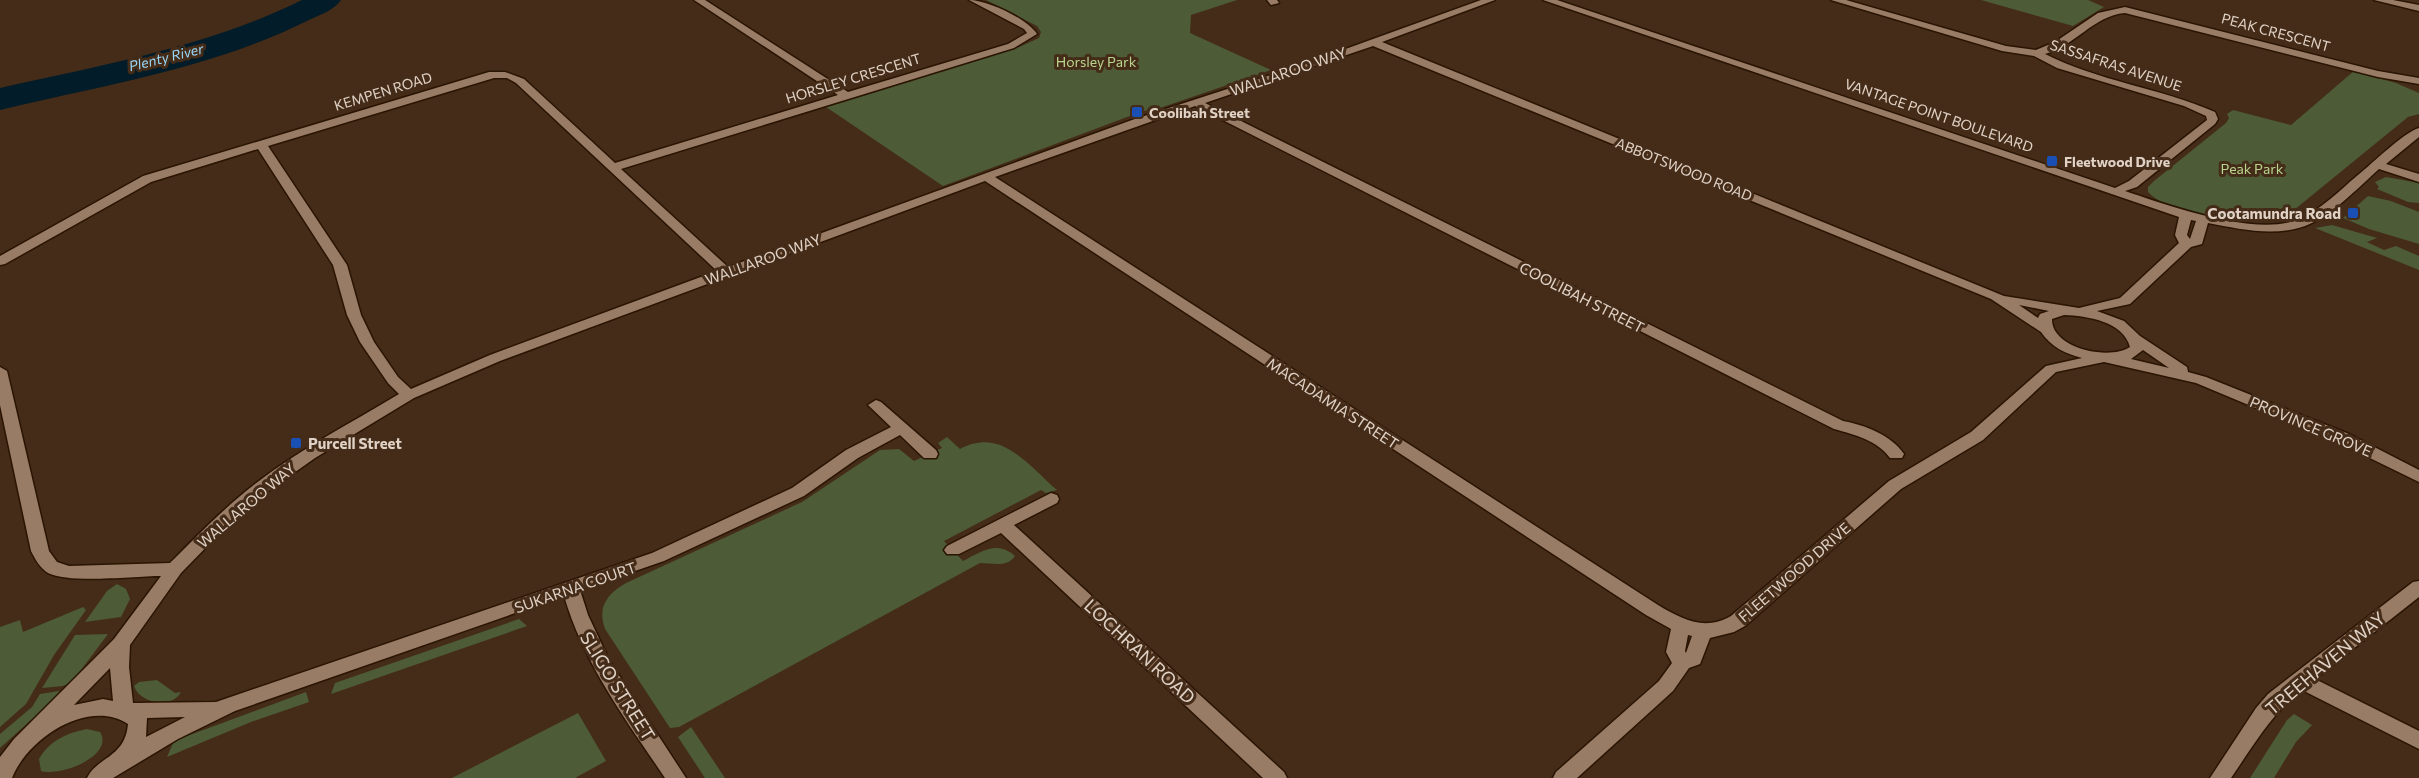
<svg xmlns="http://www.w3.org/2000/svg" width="2419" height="778" font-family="Commissioner,sans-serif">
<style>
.green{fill:#4d5b36}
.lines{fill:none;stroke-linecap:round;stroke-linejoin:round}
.river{fill:#021c29;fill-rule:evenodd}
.minor-casing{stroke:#2a1402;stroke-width:3}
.minor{fill:#997c66;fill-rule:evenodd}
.transit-dot{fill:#1a4fb4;stroke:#442c19;stroke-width:2}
.labels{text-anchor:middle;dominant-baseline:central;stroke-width:6;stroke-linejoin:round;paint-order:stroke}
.far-street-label{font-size:14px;fill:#e1d2c6;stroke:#442c19}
.far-water-label{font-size:14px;font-style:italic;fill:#99d7f9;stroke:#442c19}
.far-park-label{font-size:14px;fill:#b9d58d;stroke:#442c19}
.far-poi-label{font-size:14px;font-weight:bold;fill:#e1d2c6;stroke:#442c19;text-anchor:start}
.street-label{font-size:15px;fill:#e1d2c6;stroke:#442c19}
.poi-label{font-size:15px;font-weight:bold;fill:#e1d2c6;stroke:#442c19;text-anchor:end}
.near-street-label{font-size:18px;fill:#e1d2c6;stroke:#442c19}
</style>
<rect width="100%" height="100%" fill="#442c19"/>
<path class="green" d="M986,0h251l-46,15 -1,18 81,37 -114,39 -14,2 -200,75 -117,-79 191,-59 22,-10 2,-6 -4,-6z
M1981,0h107l16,7 -31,19z
M2354,71l42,12 23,10v21l-11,3 -114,93v5c-30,13 -124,2 -146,-23v-5l6,-6 72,-58 3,-5 -2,-4 6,-4 58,15z
M2386,177l33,6v20l-11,-1 -31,-13 2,-2 -4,-5z
M2368,196l23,5 28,11v32l-50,-15 -26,-11z
M2332,225l45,13 -10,4 17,8 12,-4 23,10v14l-104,-42z
M947,437l13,12c41,-22 67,15 97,41l-11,3 -5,-3 -97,51 19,20c19,-10 34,-21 52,-5 -8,12 -23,7 -35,7l-301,164 -9,1 -65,-99c-8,-22 2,-35 21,-46l176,-81 78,-52 19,-1 15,12 28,-13 -4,-5z
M117,584l9,5 4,10 -9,18 -36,5 22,-31z
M83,607l3,3 -32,45 -28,49 -26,23v-100l20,-7 3,12z
M519,619l8,7 -196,68 4,-11z
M108,634l-36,48 -9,4 -21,2 33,-53z
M157,680l18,13 6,-1c-9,17 -41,12 -47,-6l5,-4z
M59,691l2,2 -61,55v-14l32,-27 8,-13z
M306,692l3,10 -58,20 -84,35 6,-14 6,-4z
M578,713l28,48 -31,17h-123z
M2294,714l18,11 -16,17 -22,36h-24l37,-58z
M691,727l34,51h-20l-27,-41z
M87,729l13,3c15,24 -40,45 -59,39l-2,-12c10,-18 28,-26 48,-30z"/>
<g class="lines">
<path class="river" d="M302,0h39c-7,10 -19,14 -30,19 -96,49 -207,66 -311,91v-22c103,-23 207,-41 302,-88z"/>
<defs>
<path id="minor" d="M694,0h11l143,92 160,-48 19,-11 -3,-4 -55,-29c18,0 59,19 68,34l-23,14 -393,121 107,98 404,-147 172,-56 177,-64h14l-113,42 622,254 75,12 41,-10 59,-55 -4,-8 4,-18 -636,-217h14l558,188 14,-7 78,-61 -1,-4 -22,-10 -127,-38 -23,-12 -32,-5 -171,-51h15l160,46 30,4 19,-8 43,-29 27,-6 253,64 41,7v6l-41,-7 -253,-64c-32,3 -50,33 -80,41 53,27 115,34 170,58l3,7 -3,5 -78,63 -12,4c42,14 132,47 174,28 22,-9 41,-29 59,-44 14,-11 46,-43 61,-47v9l-33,27 33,10v8l-40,-13c-20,18 -49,48 -74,57 -31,11 -66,3 -97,-3l-6,21 -11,3 -61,57 -33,7 27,10 16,15 47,31 1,5 18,5 143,57 70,36v12l-82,-40 -141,-59 -92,-21 -48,10 -73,68 -82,49 -156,137 -11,6 -24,6 -10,26 -11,4 -16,23 -96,87h-24l3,-6 103,-91 13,-18 -6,-11 5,-23 -25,-14 -661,-434 -485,180 -86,37 -99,60 -48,34 -45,39 -41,42 -51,72 -1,22 4,36 83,-1 436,-149 140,-65 54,-38 45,-23 -23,-22 8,-5 5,2 55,48 2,4 -2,4h-12l-24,-23 -42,23 -54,38 -140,65 -84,29 8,25 21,45 77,118h-21c-39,-58 -81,-114 -101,-182l-329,115 -57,28 -65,39h-26c11,-22 38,-20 41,-54 -40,-26 -101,15 -116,54h-12v-21l14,-18 100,-100 47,-63c-27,0 -91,8 -113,-3 -8,-5 -13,-14 -17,-22l-31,-146v-38l7,4 42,180 8,11 12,4 101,-3c27,-27 54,-55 85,-79 45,-35 96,-61 144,-90l-11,-11 -28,-41 -13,-27 -14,-50 -75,-116 -107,33 -146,82 -5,1v-9l143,-80 346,-104h16l19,7 91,84 223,-68zM1373,46l618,253 50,33c10,15 25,22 41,26l-36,8 -75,66 -82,49 -158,135c-26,15 -48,4 -73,-11l-663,-428 200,-71 639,323c21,6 43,11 56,29h12l2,-4c-13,-19 -39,-29 -61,-33l-638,-318zM494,78h13l9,5 201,188 -227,84 -79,34 -13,-12 -24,-35 -13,-27 -14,-50 -79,-119zM2191,220l5,1 -6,18 -3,-4zM2019,305l30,6 -9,3 -2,4zM2064,315c23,1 59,6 66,32 -21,14 -79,1 -78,-28zM2143,350l26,18 -38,-9zM1688,635l4,1 -6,17 -1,-2zM110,668l3,33 -10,-2 -29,6zM185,717l-39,20 1,-19z
M1267,0h10l2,3 -8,2z
M2374,0h19l26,5v6z
M1051,493l6,2 2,4 -2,4 -43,22 270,247 3,6h-24l-262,-245 -42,21h-12l-3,-4 3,-4z
M2419,581v16l-104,82 104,52v18l-117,-59c-31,24 -49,56 -71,88h-21l46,-70 12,-14 145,-112z"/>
</defs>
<use href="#minor" class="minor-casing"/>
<use href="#minor" class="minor"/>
</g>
<g class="transit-dot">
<rect x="1131" y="106" width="12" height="12" rx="3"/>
<rect x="2046" y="155" width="12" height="12" rx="3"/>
<rect x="2347" y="207" width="12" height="12" rx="3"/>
<rect x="290" y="437" width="12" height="12" rx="3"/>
</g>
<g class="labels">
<g class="far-street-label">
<text transform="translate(2276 32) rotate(15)">PEAK CRESCENT</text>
<text transform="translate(2116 65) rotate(18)">SASSAFRAS AVENUE</text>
<text transform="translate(853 78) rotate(-17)">HORSLEY CRESCENT</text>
<text transform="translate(383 91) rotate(-17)">KEMPEN ROAD</text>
<text transform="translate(1939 115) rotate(19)">VANTAGE POINT BOULEVARD</text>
<text transform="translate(1684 169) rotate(22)">ABBOTSWOOD ROAD</text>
</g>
<g class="far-water-label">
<text transform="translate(166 57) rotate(-14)">Plenty River</text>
</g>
<g class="far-park-label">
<text x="1096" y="61">Horsley Park</text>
<text x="2252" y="168">Peak Park</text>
</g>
<g class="far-poi-label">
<text x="1149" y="112">Coolibah Street</text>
<text x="2064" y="161">Fleetwood Drive</text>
</g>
<g class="street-label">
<text transform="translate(1288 71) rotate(-19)">WALLAROO WAY</text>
<text transform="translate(763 259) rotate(-20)">WALLAROO WAY</text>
<text transform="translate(1582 297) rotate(27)">COOLIBAH STREET</text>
<text transform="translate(1333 403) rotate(33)">MACADAMIA STREET</text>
<text transform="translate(2311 426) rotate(23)">PROVINCE GROVE</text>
<text transform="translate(246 505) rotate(-40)">WALLAROO WAY</text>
<text transform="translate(1794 572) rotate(-41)">FLEETWOOD DRIVE</text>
<text transform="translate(575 587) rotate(-19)">SUKARNA COURT</text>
</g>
<g class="poi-label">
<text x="2341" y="213">Cootamundra Road</text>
<text x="308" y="443" text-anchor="start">Purcell Street</text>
</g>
<g class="near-street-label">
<text transform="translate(1140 651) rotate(43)">LOCHRAN ROAD</text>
<text transform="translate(2325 663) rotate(-40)">TREEHAVEN WAY</text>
<text transform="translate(618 686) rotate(58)">SLIGO STREET</text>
</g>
</g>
</svg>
